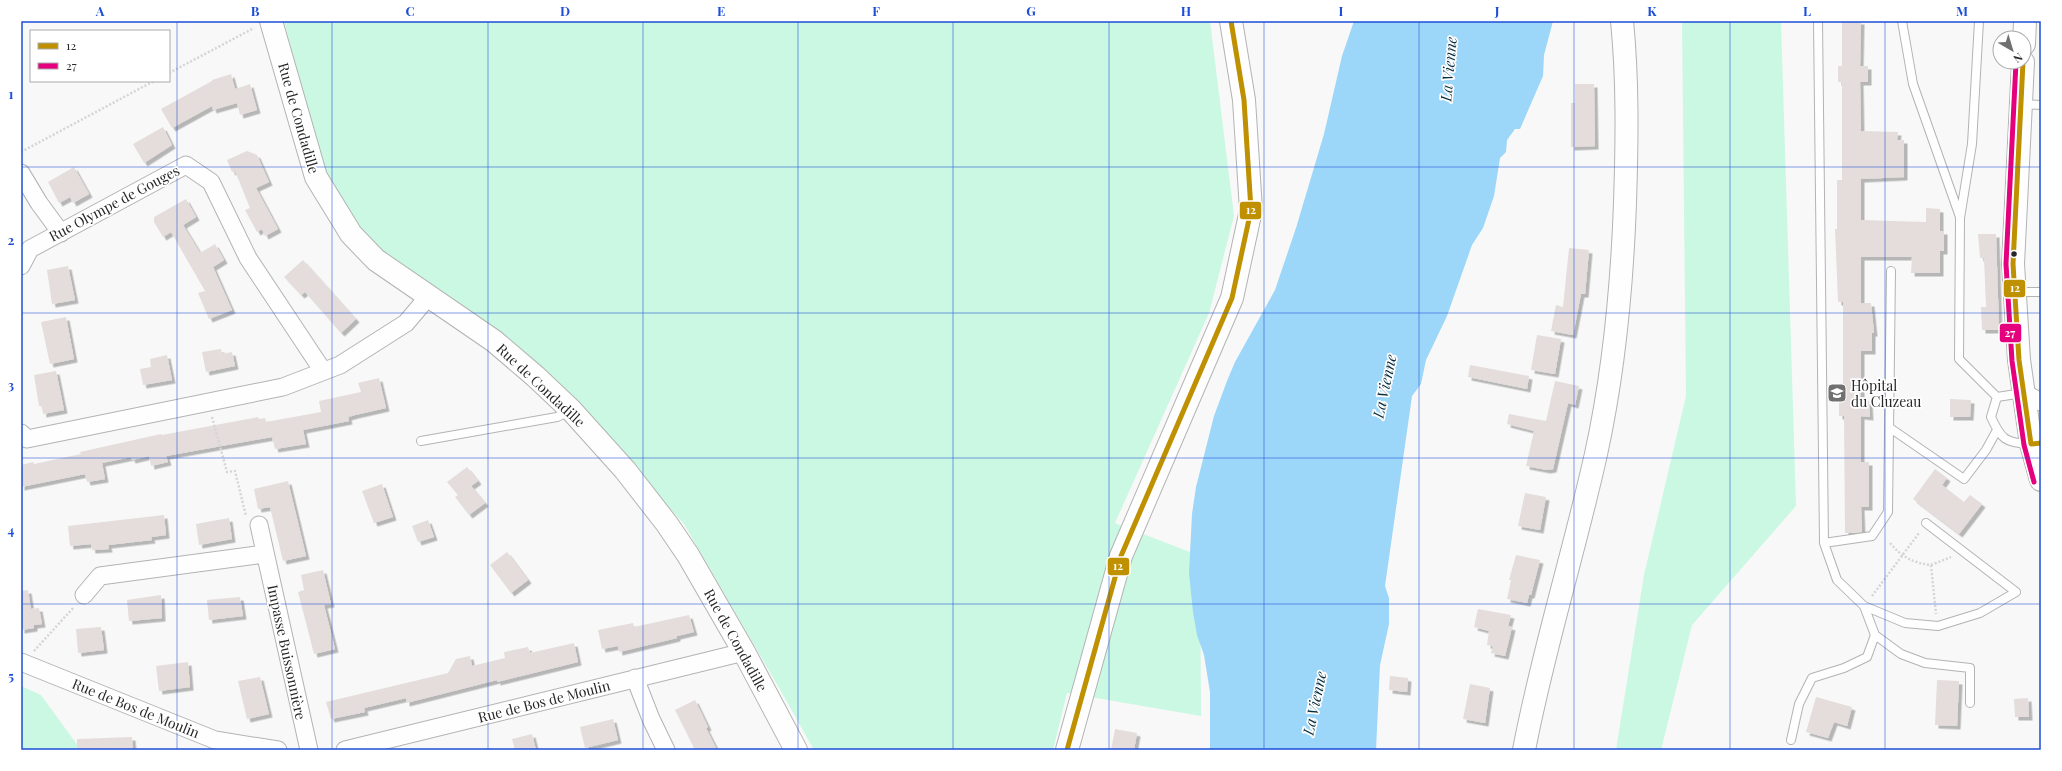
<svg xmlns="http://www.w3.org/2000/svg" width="2062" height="771" font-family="'Playfair Display',serif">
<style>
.green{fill:#caf8e3}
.water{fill:#9cd6f8}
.building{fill:#e4dddc;filter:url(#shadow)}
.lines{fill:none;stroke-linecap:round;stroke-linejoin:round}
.lane-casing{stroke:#b3b3b4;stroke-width:10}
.street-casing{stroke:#b3b3b4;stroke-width:19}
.secondary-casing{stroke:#b3b3b4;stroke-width:24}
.primary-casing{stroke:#b3b3b4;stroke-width:24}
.path{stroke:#d5d5d6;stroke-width:2.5;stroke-dasharray:2 2;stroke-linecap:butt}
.lane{stroke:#fefefe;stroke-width:8}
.street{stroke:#fefefe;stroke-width:17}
.secondary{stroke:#fefefe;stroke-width:22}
.primary{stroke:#fefefe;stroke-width:22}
.bus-1-casing{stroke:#fff;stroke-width:8}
.bus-2-casing{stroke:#fff;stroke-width:8}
.bus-1{stroke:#bf9000;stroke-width:5}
.bus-2{stroke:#e5007d;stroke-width:5}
.grid{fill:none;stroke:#1d4ed8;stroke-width:1;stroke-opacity:0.55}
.bus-dot{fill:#272728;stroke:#fff;stroke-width:1.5}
.labels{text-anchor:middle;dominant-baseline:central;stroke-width:3.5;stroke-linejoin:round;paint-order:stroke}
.street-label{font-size:14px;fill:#272728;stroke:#fff}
.poi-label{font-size:14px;fill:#272728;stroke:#fff;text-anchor:start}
.water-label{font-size:15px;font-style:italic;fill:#062d40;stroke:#fff}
.line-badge{stroke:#fff;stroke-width:1.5}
.badge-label{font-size:11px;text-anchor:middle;font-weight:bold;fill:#fff}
.neatline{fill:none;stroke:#1d4ed8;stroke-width:1.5}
.grid-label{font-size:13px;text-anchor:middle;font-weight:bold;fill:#1d4ed8}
</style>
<defs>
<filter id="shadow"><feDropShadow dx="3.5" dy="3.5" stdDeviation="0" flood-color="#0004"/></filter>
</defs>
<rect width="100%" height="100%" fill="#f8f8f8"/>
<path class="green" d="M284,21h926l24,195 -25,97 -94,210 85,33 1,160 -134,-23 -14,57h-239l-32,-57 -98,-169 -113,-125 -192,-148 -27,-28 -27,-41z
M1682,21h99l15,485 -104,119 -31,125h-45l28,-175 42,-179z
M21,686l20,9 40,55h-60z"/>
<path class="water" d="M1354,21h199l-9,34 -1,21 -23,53h-5l-8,11 -1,12 -6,6 -6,38 -11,32 -11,17 -25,71 -21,44 -5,24 -9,12 -27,190 4,12v26l-9,41 -4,85h-166v-58l-6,-37 -7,-20 -4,-23 -4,-39 3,-59 4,-27 18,-71 13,-35 8,-19 40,-72 21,-62 28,-94 18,-78z"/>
<path class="building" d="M1842,21h19l-1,45h8v16h-8l1,49 37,1 -1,8h7v37l-43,2v41l65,2v-14l14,1v22h4v20h-4v22h-29l1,-16h-51v46h10l3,30h-2v18h-11v50h8l1,16 -9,-1v46h8v45h-8l1,25 -8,1h-9l-1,-117h-5v-15h4v-99h-5l-3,-73h2v-49h5v-98h-4v-16h4z
M231,74l4,15 15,-5 7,26 -17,5 -3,-12 -24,7 -1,-4 -40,22 -11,-19 51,-28v-1z
M1575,84h19l1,62 -24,1v-44h4z
M163,127l9,18 -28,18 -11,-19z
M247,151l10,4 12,27 -13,6 22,41 -13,7 -3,-7 -5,3 -12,-22 5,-2 -15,-37 -3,1 -5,-12z
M74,167l15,27 -16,9 -3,-6 -11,6 -11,-21z
M186,199l10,18 -13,8 17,28 15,-9 9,16 -11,7 19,43 -23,9 -11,-26 7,-2 -34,-59 -8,5 -9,-15v-5z
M1978,234h18l3,96h-17l-1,-23h5l-2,-49h-4z
M1569,248l20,2 -4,44h-4l-8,41 -22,-4 5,-26 7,2z
M303,260l53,59 -15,14 -36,-41 -4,3 -17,-18z
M68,266l7,34 -23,4 -5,-34z
M66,317l8,42 -24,5 -9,-42z
M1537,335l24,4 -6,35 -24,-4z
M221,349l1,5 10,-2 3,14 -29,6 -4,-20z
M167,355l5,25 -29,5 -3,-16 11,-2 -1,-8z
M1470,365l59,11 -2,13 -59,-12z
M56,371l8,39 -21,4 -1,-8h-3l-5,-31z
M379,378l7,30 -31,7 -7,2 1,4 -46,9 3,14 -31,5 -3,-12 -106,19 2,6 -17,4 -2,-10 -17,4 -1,-3 -29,6 3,16 -18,3 -2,-8 -64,13v-22l12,-3 1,2 47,-10 -1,-2 81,-18 1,1 96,-18 1,2 6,-1 1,4 55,-10 -2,-11 42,-9 -3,-9z
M1555,381l24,5 -4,19 -7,-2 -15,66 -6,1 -21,-4 8,-35 -27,-7 2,-10 37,7z
M1950,399l21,1 -1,17h-20z
M467,467l11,14 -7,5 14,17 -16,12 -14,-18 3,-2 -11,-13z
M1935,469l12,9 -5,7 22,17 6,-7 12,9 -23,30 -46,-35z
M288,481l18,75 -23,5 -13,-54 -12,2 -4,-20z
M382,484l11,33 -19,6 -12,-32z
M1525,493l21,4 -6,33 -22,-4z
M164,515l2,20 -15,2 1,3 -44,5 1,4 -17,1 -1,-6 -21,2 -2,-20z
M229,518l3,21 -33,6 -3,-21z
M428,520l6,17 -16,5 -6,-16z
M507,552l21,28 -17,13 -21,-28z
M1516,555l24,5 -9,35h-2l-2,8 -20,-4 4,-19h-2z
M323,570l8,34 -7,1 11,44 -21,5 -16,-62 6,-2 -3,-15z
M28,590l3,19 8,-1 3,16 -8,1v3l-13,2v-39z
M161,595l1,23 -33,3 -2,-21z
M240,597l3,19 -34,4 -2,-20z
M1478,609l33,6 -3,11 4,1 -7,29 -14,-3 2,-7 -6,-1 2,-14 -15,-4z
M689,615l5,17 -17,4v2l-58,14 -1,-6 -16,3 -4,-19 35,-7 1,4z
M101,627l3,23 -26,3 -2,-24z
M574,643l4,19 -81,20v-2l-91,23v-5l-42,10 1,4 -34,7 -5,-17 122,-29 8,-14 14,-3 2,10 33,-8 -1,-6 24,-5 2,6z
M188,662l2,25 -31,4 -3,-25z
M1390,676l18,2 -1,14 -18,-2z
M260,677l9,37 -22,5 -9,-38z
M1937,680l22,1 -2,45 -22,-1z
M1470,684l20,4 -5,35 -22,-4z
M1816,697l36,10 -5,19 -13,-4 -6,16 -22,-6z
M2028,698l1,19h-14l-1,-18z
M695,700l13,27 -2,1 11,22h-22l-20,-40z
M613,719l5,21 -33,8 -5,-21z
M1115,729l22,4 -3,17h-23z
M532,734l4,16h-21l-3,-11z
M132,737l1,13h-56v-11z"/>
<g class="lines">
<defs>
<path id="lane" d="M1818,21l6,522 13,37 27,26 41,17 33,3 42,-13 36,-21 -90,-69
M1902,21l11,63 47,133
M1979,21l-7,123 -12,74 -1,141 38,38
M2022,104l19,1
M2016,292h25
M2023,393l-26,4 -6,20c10,22 14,26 39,27
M1890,428l74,51 22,-29 11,-20
M421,441l136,-24 13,-6
M1824,543l48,-7 16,-24 3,-241
M1864,606l11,29 26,19 24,9 45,5v35
M1791,740l8,-36 13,-26 32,-10 23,-11 8,-22"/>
<path id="street" d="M21,173l18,30 22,30
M21,266l9,-17 156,-84 25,17 37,76 75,113
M2024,393l17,9
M21,433l6,6 256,-52 57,-22 66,-42 22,-26
M259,525l50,225
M84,595l16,-19 165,-22
M21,662l194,78 63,10
M635,678l16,41 15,31
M345,750l399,-98"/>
<path id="secondary" d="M271,21l45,156 35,57 25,26 118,81 41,35 36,34 54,60 42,54 21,31 56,97 52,98
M2024,44l1,-23
M2023,62l-10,202 6,96 12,84 10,36
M1067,750l54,-194 111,-258 19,-88 -7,-110 -13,-79"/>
<path id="primary" d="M1524,750c19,-100 50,-197 72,-296 18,-82 26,-167 29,-251 2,-61 3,-122 -3,-182"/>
</defs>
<use href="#lane" class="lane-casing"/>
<use href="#street" class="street-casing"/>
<use href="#secondary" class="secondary-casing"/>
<use href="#primary" class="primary-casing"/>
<path class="path" d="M169,73l85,-45
M21,152l133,-71
M212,417l15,55 8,-1 11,45
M1890,543c12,14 23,20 41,22l5,49
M1931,565l20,-8
M1872,596l47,-63
M34,651l40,-44"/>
<use href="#lane" class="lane"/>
<use href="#street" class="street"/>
<use href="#secondary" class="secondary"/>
<use href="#primary" class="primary"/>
<defs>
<path id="bus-1" d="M2023,62l-10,202 6,96 12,84 10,-1
M1067,750l54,-194 111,-258 19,-88 -7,-110 -13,-79"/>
<path id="bus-2" d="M2016,62l-10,202 6,97 12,84 10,37"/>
</defs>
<use href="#bus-1" class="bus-1-casing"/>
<use href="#bus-2" class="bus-2-casing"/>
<use href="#bus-1" class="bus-1"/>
<use href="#bus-2" class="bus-2"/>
</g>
<path class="grid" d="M177,21v729M332,21v729M488,21v729M643,21v729M798,21v729M953,21v729M1109,21v729M1264,21v729M1419,21v729M1574,21v729M1730,21v729M1885,21v729M21,167h2020M21,313h2020M21,458h2020M21,604h2020"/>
<defs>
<symbol id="university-square" viewBox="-11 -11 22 22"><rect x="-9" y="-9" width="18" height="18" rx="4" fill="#707071" stroke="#fff"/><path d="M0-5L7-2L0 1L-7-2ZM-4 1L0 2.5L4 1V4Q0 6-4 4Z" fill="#fff"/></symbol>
</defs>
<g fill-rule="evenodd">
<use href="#university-square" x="1826" y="382" width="22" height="22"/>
</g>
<circle class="bus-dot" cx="2014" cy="254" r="3.5"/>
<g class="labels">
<g class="street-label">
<text transform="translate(299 118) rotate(74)">Rue de Condadille</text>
<text transform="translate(114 203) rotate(-28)">Rue Olympe de Gouges</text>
<text transform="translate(541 385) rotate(43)">Rue de Condadille</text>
<text transform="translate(736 640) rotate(61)">Rue de Condadille</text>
<text transform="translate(287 652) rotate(78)">Impasse Buissonnière</text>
<text transform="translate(544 701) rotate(-14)">Rue de Bos de Moulin</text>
<text transform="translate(136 708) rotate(22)">Rue de Bos de Moulin</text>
</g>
<g class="poi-label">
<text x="1851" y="385">Hôpital<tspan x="1851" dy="16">du Cluzeau</tspan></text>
</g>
<g class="water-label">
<text transform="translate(1448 69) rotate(-85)">La Vienne</text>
<text transform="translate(1384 386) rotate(-78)">La Vienne</text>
<text transform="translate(1314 703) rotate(-78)">La Vienne</text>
</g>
</g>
<g class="line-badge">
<rect x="1239" y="201" width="23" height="19" rx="4" fill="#bf9000"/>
<rect x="2003" y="279" width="23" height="19" rx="4" fill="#bf9000"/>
<rect x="1999" y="323" width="23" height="20" rx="4" fill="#e5007d"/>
<rect x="1107" y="557" width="23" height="19" rx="4" fill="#bf9000"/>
</g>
<g class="badge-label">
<text x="1251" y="214">12</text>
<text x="2015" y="292">12</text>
<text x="2010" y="337">27</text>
<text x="1118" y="570">12</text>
</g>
<rect width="2062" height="771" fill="none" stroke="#ffffff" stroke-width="44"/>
<rect x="30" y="30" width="140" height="52" fill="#ffffff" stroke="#a9a9a9"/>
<rect x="38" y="43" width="20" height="6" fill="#bf9000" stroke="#a9a9a9"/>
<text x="66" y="50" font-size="12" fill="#272728">12</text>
<rect x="38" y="63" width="20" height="6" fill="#e5007d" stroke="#a9a9a9"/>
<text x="66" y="70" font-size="12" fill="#272728">27</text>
<g transform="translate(2012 50) rotate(142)"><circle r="19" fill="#ffffff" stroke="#a9a9a9"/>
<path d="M0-3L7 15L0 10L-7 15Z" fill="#707071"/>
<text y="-6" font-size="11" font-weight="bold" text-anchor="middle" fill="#272728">N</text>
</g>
<rect x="22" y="22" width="2018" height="727" class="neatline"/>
<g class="grid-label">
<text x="100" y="16">A</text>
<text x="255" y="16">B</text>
<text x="410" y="16">C</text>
<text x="565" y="16">D</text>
<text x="721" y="16">E</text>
<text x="876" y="16">F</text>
<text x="1031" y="16">G</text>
<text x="1186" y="16">H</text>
<text x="1341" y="16">I</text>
<text x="1497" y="16">J</text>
<text x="1652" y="16">K</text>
<text x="1807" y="16">L</text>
<text x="1962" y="16">M</text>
<text x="11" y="99">1</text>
<text x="11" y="245">2</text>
<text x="11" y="390">3</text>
<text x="11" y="535">4</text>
<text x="11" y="681">5</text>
</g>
</svg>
